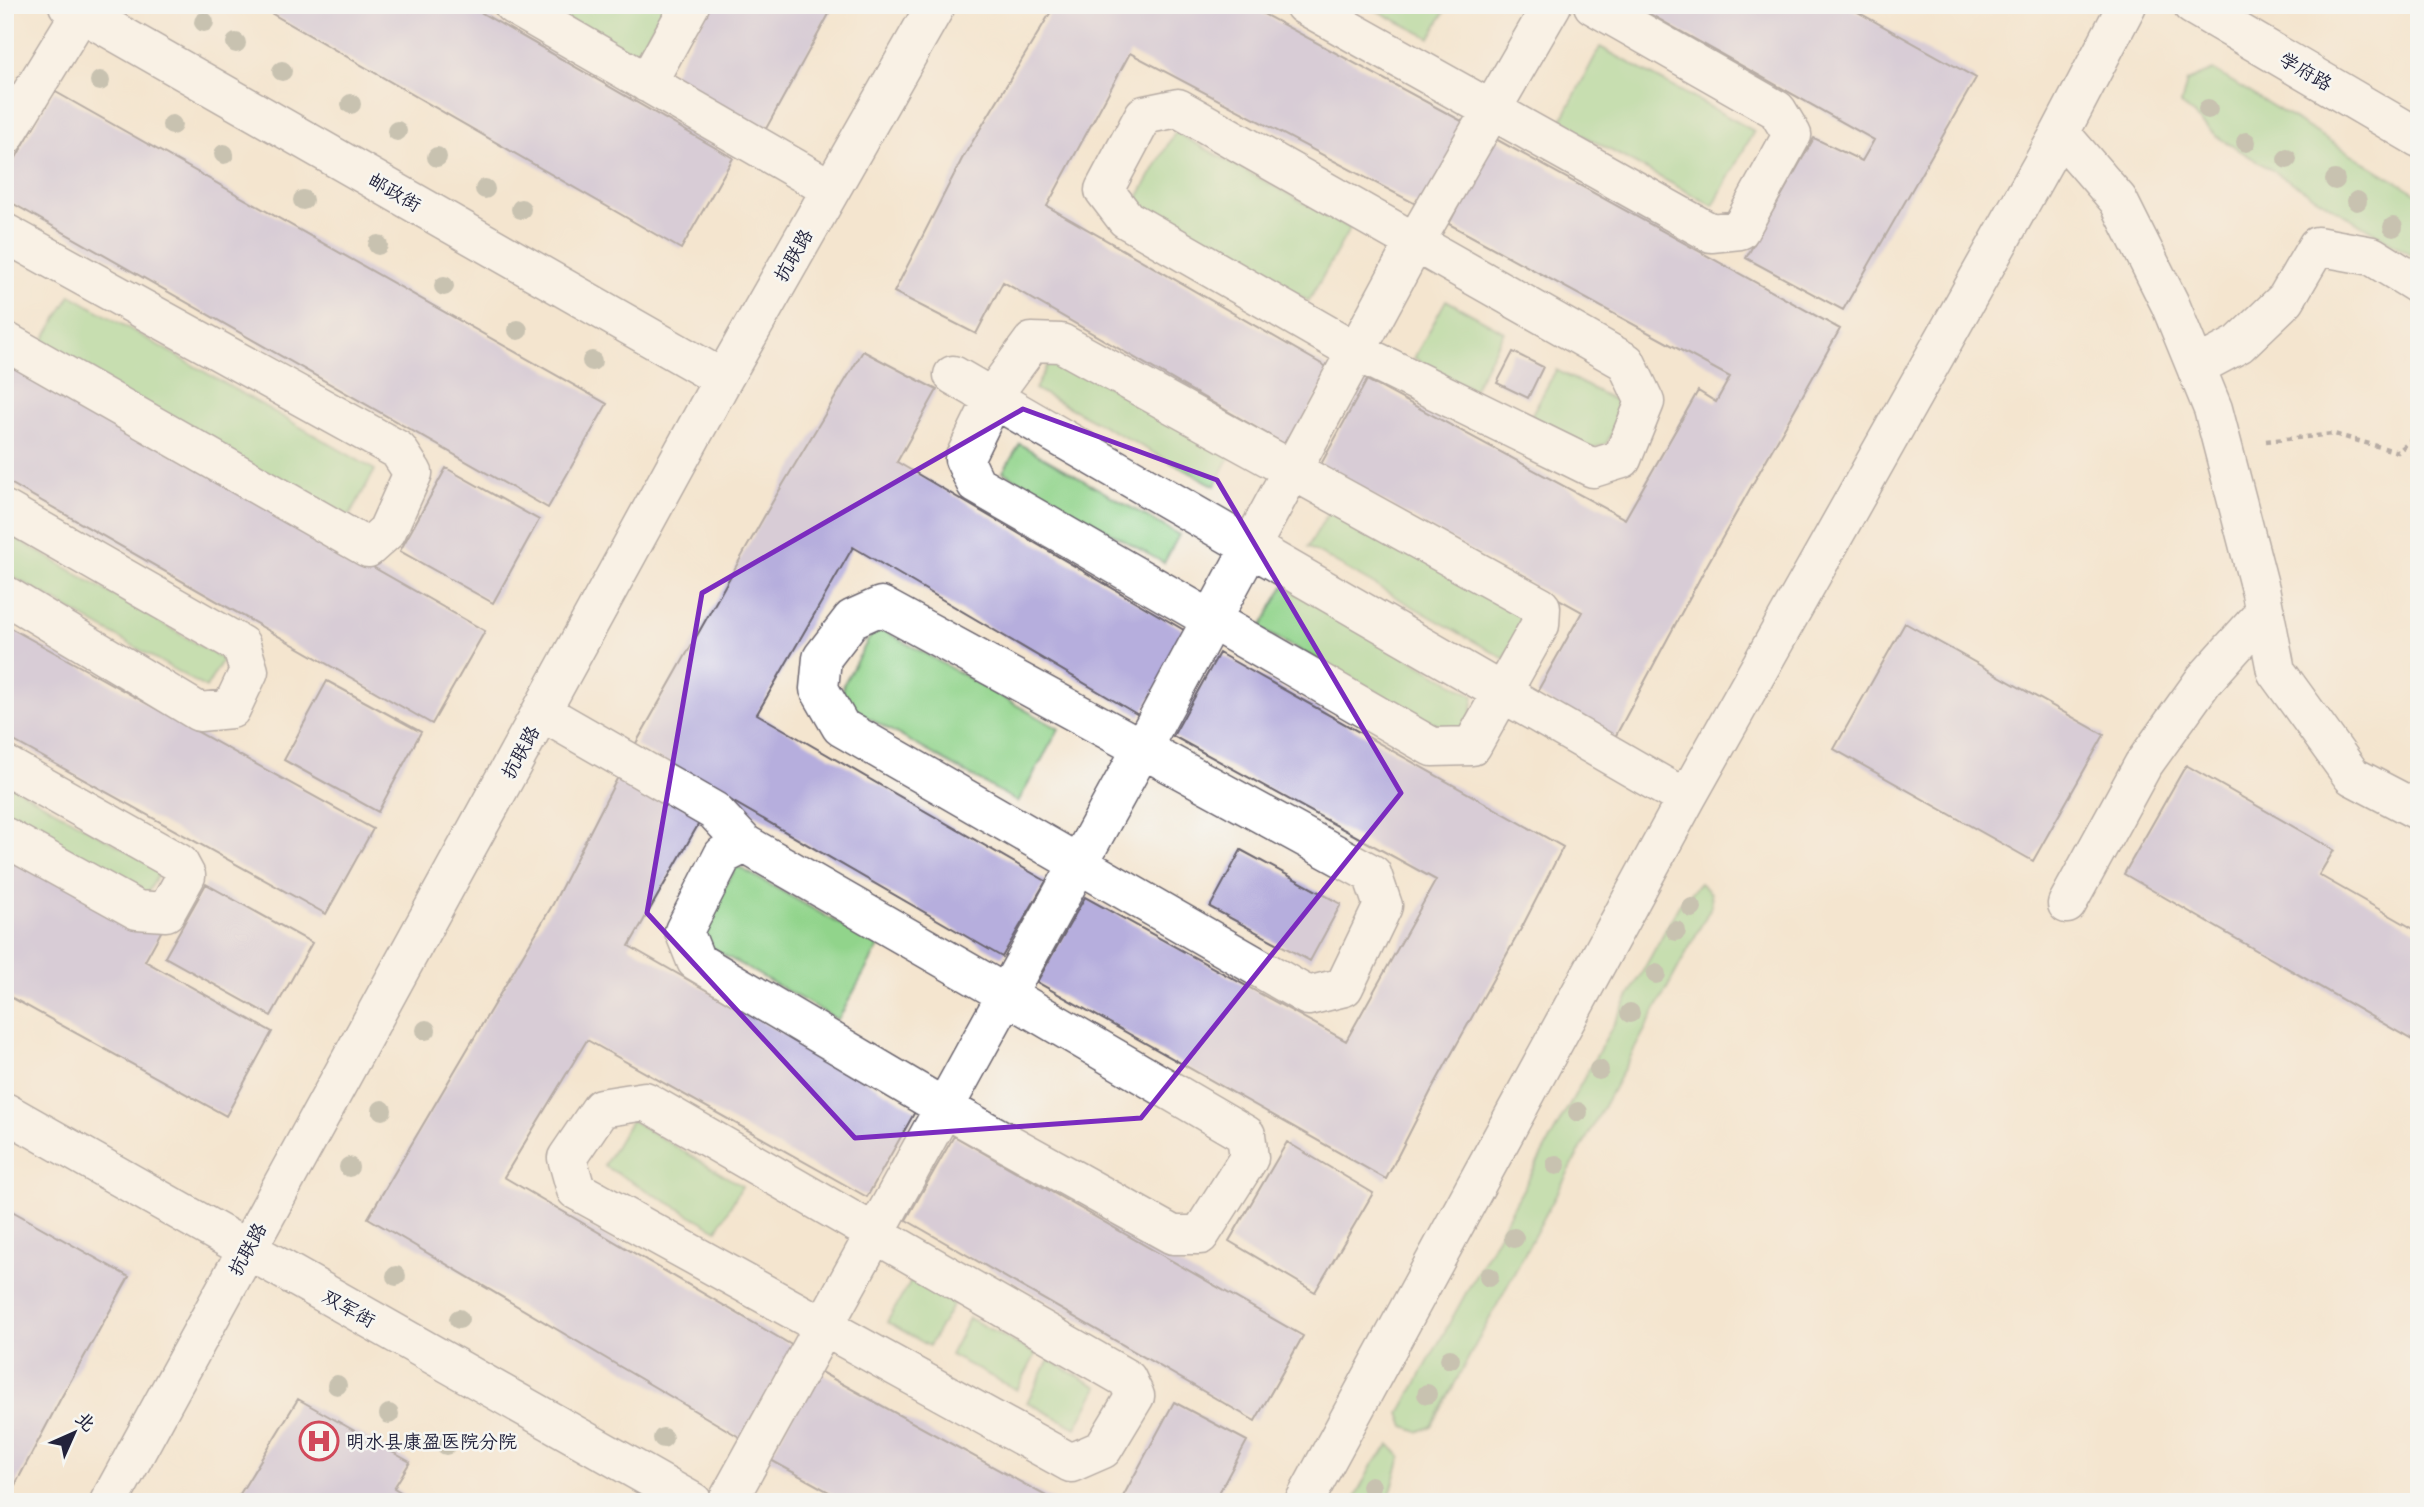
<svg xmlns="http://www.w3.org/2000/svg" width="2424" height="1507" font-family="'Patrick Hand','LXGW WenKai TC',sans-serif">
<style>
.grass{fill:#91d48b;stroke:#5a7b63;stroke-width:2}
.building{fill:#b6aedd}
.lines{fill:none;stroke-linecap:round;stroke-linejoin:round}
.minor-casing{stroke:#6c666f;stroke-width:41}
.path{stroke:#6c666f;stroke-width:4.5;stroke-dasharray:5 5;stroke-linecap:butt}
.minor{stroke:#fff;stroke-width:38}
.tree{fill:#93978b}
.marked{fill:none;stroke:#7b2cbf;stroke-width:5;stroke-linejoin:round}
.labels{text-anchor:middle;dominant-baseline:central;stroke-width:5;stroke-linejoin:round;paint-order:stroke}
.street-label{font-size:19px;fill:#22223b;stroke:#f6f6f2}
.poi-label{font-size:19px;fill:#22223b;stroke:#f6f6f2;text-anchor:start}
</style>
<rect width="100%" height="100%" fill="#f6f6f2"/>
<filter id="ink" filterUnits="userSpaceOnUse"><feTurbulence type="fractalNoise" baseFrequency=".0143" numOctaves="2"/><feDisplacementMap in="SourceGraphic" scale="14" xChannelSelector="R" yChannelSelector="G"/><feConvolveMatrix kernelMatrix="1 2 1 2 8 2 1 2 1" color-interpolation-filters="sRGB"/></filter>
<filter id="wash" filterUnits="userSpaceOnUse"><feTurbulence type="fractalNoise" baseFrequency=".00686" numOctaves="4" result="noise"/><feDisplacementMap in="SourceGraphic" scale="28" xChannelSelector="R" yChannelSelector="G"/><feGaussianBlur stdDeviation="1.57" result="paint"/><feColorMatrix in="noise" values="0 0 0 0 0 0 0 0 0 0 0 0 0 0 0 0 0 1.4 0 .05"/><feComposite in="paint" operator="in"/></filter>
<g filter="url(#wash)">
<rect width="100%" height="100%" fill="#f4e5cf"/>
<path class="grass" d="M542,5h123l-30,53z
M1366,5h82l-18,33z
M1600,47l154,84 -41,75 -153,-83z
M2213,70l206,125v65l-203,-124 -35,-32 6,-23z
M1175,132l175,96 -41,73 -177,-93z
M71,295l304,175 -29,52 -306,-176z
M1446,300l58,32 -31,58 -59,-32z
M1052,356l180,97 -17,33 -180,-97z
M1556,370l70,36 -20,38 -16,5 -62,-28z
M1020,444l159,91 -15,28 -161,-91z
M1332,506l194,110 -21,43 -197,-112z
M5,532l218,127 -17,29 -201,-116z
M1284,586l190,110 -3,18 -15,21 -196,-106z
M876,626l183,103 -41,73 -176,-99 1,-18z
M5,782l156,88 -20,34 -136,-77z
M737,866l142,80 -41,74 -135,-77 -2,-16z
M1700,883l11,10 1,12 -280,521 -14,6 -13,-5 -5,-14 279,-508z
M631,1120l111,66 -25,44 -113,-64z
M912,1279l42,24 -25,43 -42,-24z
M969,1318l67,36 -19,36 -67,-35z
M1049,1360l49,27 -22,41 -49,-26z
M1390,1445l11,12 -13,45h-35l19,-37z"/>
<g id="blocks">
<path class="building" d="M257,5h211l265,153 -52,91z
M711,5h123l-72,131 -94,-53z
M1055,5h192l222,120 -44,84 -295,-156 -83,153 285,164 -44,76 -285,-164 -27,52 -82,-42 68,-133z
M1634,5h211l131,73 -133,232 -97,-52 68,-120 48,23 12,-21z
M54,91l553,313 -59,104 -543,-309v-22z
M1494,138l346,191 -133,236 -93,174 -78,-45 46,-82 -262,-146 47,-86 258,139 73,-128 18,11 14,-25 -281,-153z
M863,351l74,39 -40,72 292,171 -49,83 -287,-169 -96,167 289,167 -44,76 -367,-212 138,-244z
M1513,352l30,15 -15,31 -31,-15z
M5,357l480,274 -53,93 -427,-244z
M446,468l93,52 -46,83 -93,-52z
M1905,623l199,112 -71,126 -199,-112z
M5,625l368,204 -47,85 -321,-178z
M1219,653l344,194 -41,80 -90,162 -46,90 -349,-197 48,-85 261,144 90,-161 -263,-144z
M327,681l94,51 -43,80 -94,-52z
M2186,765l148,85 -15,25 100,57v112l-295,-170z
M621,771l81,47 -73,128 287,164 -49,87 -280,-157 -83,137 291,170 -54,91 -373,-220 185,-314z
M5,846l156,86 -16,29 127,71 -46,84 -221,-122z
M1241,850l100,54 -31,57 -100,-54z
M206,884l106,59 -41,73 -106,-59z
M954,1136l349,200 -48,85 -349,-201z
M1287,1142l86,51 -58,99 -86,-51z
M5,1207l124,70 -68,121 -55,104z
M817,1370l240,132h-210l-78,-43z
M298,1399l112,63 -16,26 23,14h-182z
M1174,1402l73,39 -33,61h-94z"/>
</g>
</g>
<g filter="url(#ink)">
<use href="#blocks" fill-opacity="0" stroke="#6c666f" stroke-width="2"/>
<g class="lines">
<defs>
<path id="minor" d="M68,5l655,374
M513,5l318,184
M1304,5l407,228 29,-3 52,-95 -15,-25 -184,-105
M2192,5l227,133
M647,83l43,-78
M1178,108l448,254 19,40 -23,57 -29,9 -236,-116 -231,-133 -22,-29 40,-75z
M2060,133l58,67 52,104 43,105 48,184 15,78 76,105 67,35
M5,136l76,-124
M5,233l393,217 15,23 -26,58 -19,17 -363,-207
M1032,342l29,1 480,264 -1,18 -68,121 -40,1 -456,-263 -12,-25 35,-72z
M2196,367l43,-23 47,-45 31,-53 55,10 47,29
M953,375l733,424
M5,510l236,135 8,26 -18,38 -32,3 -194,-117
M881,606l491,268 11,32 -39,81 -36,9 -467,-269 -22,-38 3,-31 30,-39z
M542,712l172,99 31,33
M5,765l174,98 7,13 -20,36 -29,-2 -132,-73
M2067,904l76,-139 61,-85 61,-68
M1005,994l241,141 3,23 -49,77h-27l-230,-128 -247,-146 -12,-30 39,-76 22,-11 271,156
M645,1101l482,278 8,17 -32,53 -32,14 -495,-273 -9,-32 34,-50z
M5,1112l688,390
M109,1502l614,-1123 213,-374
M727,1502l407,-739 280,-519 138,-239
M1304,1502l382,-703 374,-666 67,-128"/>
</defs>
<use href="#minor" class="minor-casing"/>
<path class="path" d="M2266,441l68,-7 64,18 21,-19"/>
<use href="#minor" class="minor"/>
</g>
<g class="tree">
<circle cx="204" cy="22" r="10"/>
<circle cx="236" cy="43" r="10"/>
<circle cx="282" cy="71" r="10"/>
<circle cx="100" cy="81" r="10"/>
<circle cx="351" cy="104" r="10"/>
<circle cx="2208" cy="109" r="10"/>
<circle cx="172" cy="125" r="10"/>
<circle cx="397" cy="131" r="10"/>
<circle cx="2246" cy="142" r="10"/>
<circle cx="224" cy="154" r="10"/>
<circle cx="437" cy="157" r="10"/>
<circle cx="2287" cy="159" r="10"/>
<circle cx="2335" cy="180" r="10"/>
<circle cx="485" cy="189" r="10"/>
<circle cx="303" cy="200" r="10"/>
<circle cx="2357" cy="201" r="10"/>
<circle cx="521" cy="209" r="10"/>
<circle cx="2393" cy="227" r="10"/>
<circle cx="378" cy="245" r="10"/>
<circle cx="444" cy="286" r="10"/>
<circle cx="518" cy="330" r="10"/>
<circle cx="592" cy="361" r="10"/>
<circle cx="1692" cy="908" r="10"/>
<circle cx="1676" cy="931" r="10"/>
<circle cx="1656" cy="974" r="10"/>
<circle cx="1630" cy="1013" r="10"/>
<circle cx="426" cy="1030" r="10"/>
<circle cx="1599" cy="1070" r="10"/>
<circle cx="382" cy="1110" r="10"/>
<circle cx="1578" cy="1112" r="10"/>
<circle cx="1556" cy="1165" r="10"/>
<circle cx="349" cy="1167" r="10"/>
<circle cx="1514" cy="1238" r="10"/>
<circle cx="396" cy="1276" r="10"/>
<circle cx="1489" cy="1277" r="10"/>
<circle cx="459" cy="1319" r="10"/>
<circle cx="1450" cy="1359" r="10"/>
<circle cx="337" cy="1385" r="10"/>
<circle cx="1427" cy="1394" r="10"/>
<circle cx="389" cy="1414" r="10"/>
<circle cx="663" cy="1438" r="10"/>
<circle cx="446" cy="1445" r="10"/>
<circle cx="1371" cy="1486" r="10"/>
</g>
</g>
<path d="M0 0H2424V1507H0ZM1023,409l194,71 184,313 -260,325 -286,20 -208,-225 55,-320z" fill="#f4e5cf" fill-opacity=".55" fill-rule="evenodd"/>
<path class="marked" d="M1023,409l194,71 184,313 -260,325 -286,20 -208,-225 55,-320z"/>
<defs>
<symbol id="hospital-ring" viewBox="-11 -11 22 22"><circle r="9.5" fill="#f6f6f2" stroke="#d1495b" stroke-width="1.5"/><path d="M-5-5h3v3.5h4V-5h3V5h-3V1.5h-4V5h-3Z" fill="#d1495b"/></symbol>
</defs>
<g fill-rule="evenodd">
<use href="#hospital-ring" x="297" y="1419" width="44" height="44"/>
</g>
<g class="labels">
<g class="street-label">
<text transform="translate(2306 71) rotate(30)">学府路</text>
<text transform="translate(395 192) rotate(30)">邮政街</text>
<text transform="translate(793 255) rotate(-60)">抗联路</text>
<text transform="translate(520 752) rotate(-61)">抗联路</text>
<text transform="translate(247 1249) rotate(-61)">抗联路</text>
<text transform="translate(349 1308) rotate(29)">双军街</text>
</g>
<g class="poi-label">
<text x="346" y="1441">明水县康盈医院分院</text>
</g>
</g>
<rect width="2424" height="1507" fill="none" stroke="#f6f6f2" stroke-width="28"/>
<g transform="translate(74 1433) rotate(45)" stroke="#f6f6f2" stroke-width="5" paint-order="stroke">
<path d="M0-5L12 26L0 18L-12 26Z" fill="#22223b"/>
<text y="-10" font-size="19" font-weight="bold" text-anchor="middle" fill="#22223b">北</text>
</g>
</svg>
